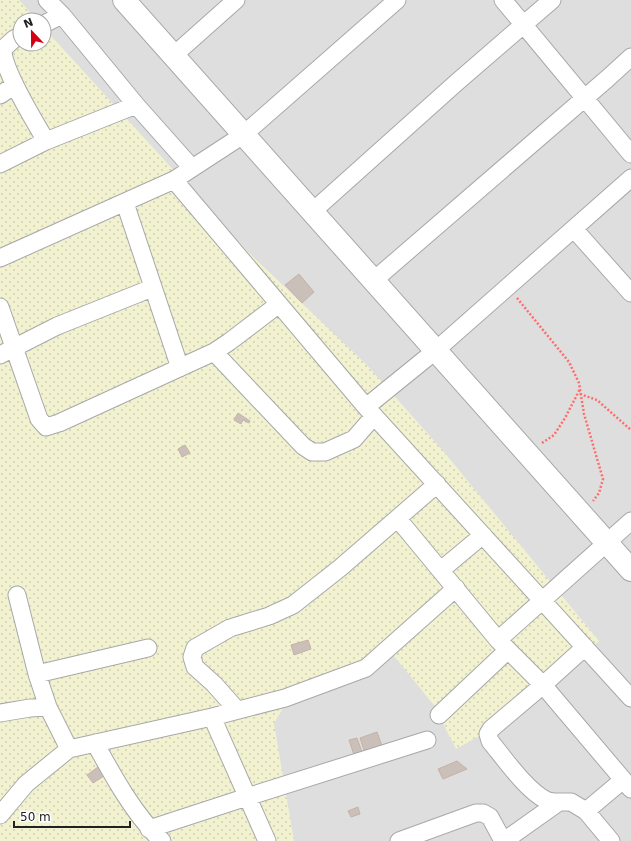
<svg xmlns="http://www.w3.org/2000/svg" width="631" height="841" font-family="'DejaVu Sans',sans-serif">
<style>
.residential{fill:#dfdede;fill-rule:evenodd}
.farmland{fill:url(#farmland-dots)}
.building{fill:#cbbfb9;stroke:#c5b2a7}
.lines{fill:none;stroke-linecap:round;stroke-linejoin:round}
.minor-casing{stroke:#a8a8a8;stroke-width:19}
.tertiary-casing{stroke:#a8a8a8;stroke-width:24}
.path{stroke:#ff6d6b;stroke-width:2.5;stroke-dasharray:2 2;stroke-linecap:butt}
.minor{stroke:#fff;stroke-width:17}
.tertiary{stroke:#fff;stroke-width:22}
</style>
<defs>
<pattern id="farmland-dots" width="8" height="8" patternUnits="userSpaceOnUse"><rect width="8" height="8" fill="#f2f2d1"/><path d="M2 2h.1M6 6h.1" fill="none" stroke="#cfcfb3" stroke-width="1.8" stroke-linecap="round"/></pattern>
</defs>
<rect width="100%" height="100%" fill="#f2ede7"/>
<path class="residential" d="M0,0h631v841h-631zM20,20h24v24h-24z"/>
<path class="farmland" d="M0,0h19l18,20h-17v24h24v-16l205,225 118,112 77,87 155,189 -100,84 -43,24 -23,-45 -39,-48 -41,7 -57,21 -22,40 20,117h-294z"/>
<path class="building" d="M299,274l15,18 -12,11 -17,-18z
M238,413l12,8 -1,2 -6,-3 -2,4 -7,-4z
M185,445l5,8 -8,4 -4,-8z
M308,640l3,9 -17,6 -3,-10z
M377,732l5,14 -17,7 -5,-15z
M357,738l6,17 -8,3 -6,-18z
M457,761l10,8 -24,10 -5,-10z
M98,767l6,9 -11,7 -6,-8z
M358,807l2,7 -9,3 -3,-6z"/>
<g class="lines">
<defs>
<path id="minor" d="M47,0l15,15 74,90
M503,0l128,154
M44,24l18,-9
M20,36l-6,3 -11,10c-1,20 32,73 43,92
M173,56l63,-56
M0,95l15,-10
M0,164l46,-23 90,-36 56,63
M174,180l192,227 265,291
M125,203l55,165
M312,212l144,-129 96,-83
M574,229l57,64
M0,258l174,-78 69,-45 154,-135
M373,281l235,-203 23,-21
M0,307l39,112 7,8 13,-4 155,-71 15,-10 50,-38
M214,352l89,94 9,6h13l29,-13 20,-23
M0,355l57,-29 95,-38
M366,407l69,-56 196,-173
M398,519l100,121 45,45 88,104
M441,570l42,-35
M17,595l20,79 11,33 21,42
M498,640l133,-119
M37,674l111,-26
M237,710l-23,-26 -19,-17 -3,-10 3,-9 35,-20 39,-12 24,-11 47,-37 97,-84
M0,713l30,-5 18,-1
M439,715l69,-65
M212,717l55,124
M95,743c18,33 40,73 67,98
M559,802c-4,0 -9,0 -13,-2 -19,-9 -42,-42 -56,-59l-2,-7 3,-5 52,-44 42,-38
M586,811l37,-31
M0,815l26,-31 43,-35 143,-32 73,-19 81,-30 90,-80
M149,829l98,-32 180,-57
M399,841l77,-28h7l7,4 13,24
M504,841l55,-39h12l15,9 25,30"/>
<path id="tertiary" d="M124,0l507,570"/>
</defs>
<use href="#minor" class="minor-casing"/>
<use href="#tertiary" class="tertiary-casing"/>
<path class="path" d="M517,298l52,64 10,21 5,31 19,65 -4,14 -6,8
M580,394l17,6 34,30
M542,443l12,-8 11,-17 15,-29"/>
<use href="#minor" class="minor"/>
<use href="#tertiary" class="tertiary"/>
</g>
<g transform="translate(32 32) rotate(338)"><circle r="19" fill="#ffffff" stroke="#a6a6a6"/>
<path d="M0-3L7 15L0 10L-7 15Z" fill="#d20012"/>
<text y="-6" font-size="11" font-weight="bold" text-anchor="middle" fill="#212121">N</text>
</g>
<path d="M14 821v6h116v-6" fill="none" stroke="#212121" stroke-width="2"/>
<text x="20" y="821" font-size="12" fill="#212121" stroke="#ffffff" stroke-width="3" paint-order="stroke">50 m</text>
</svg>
